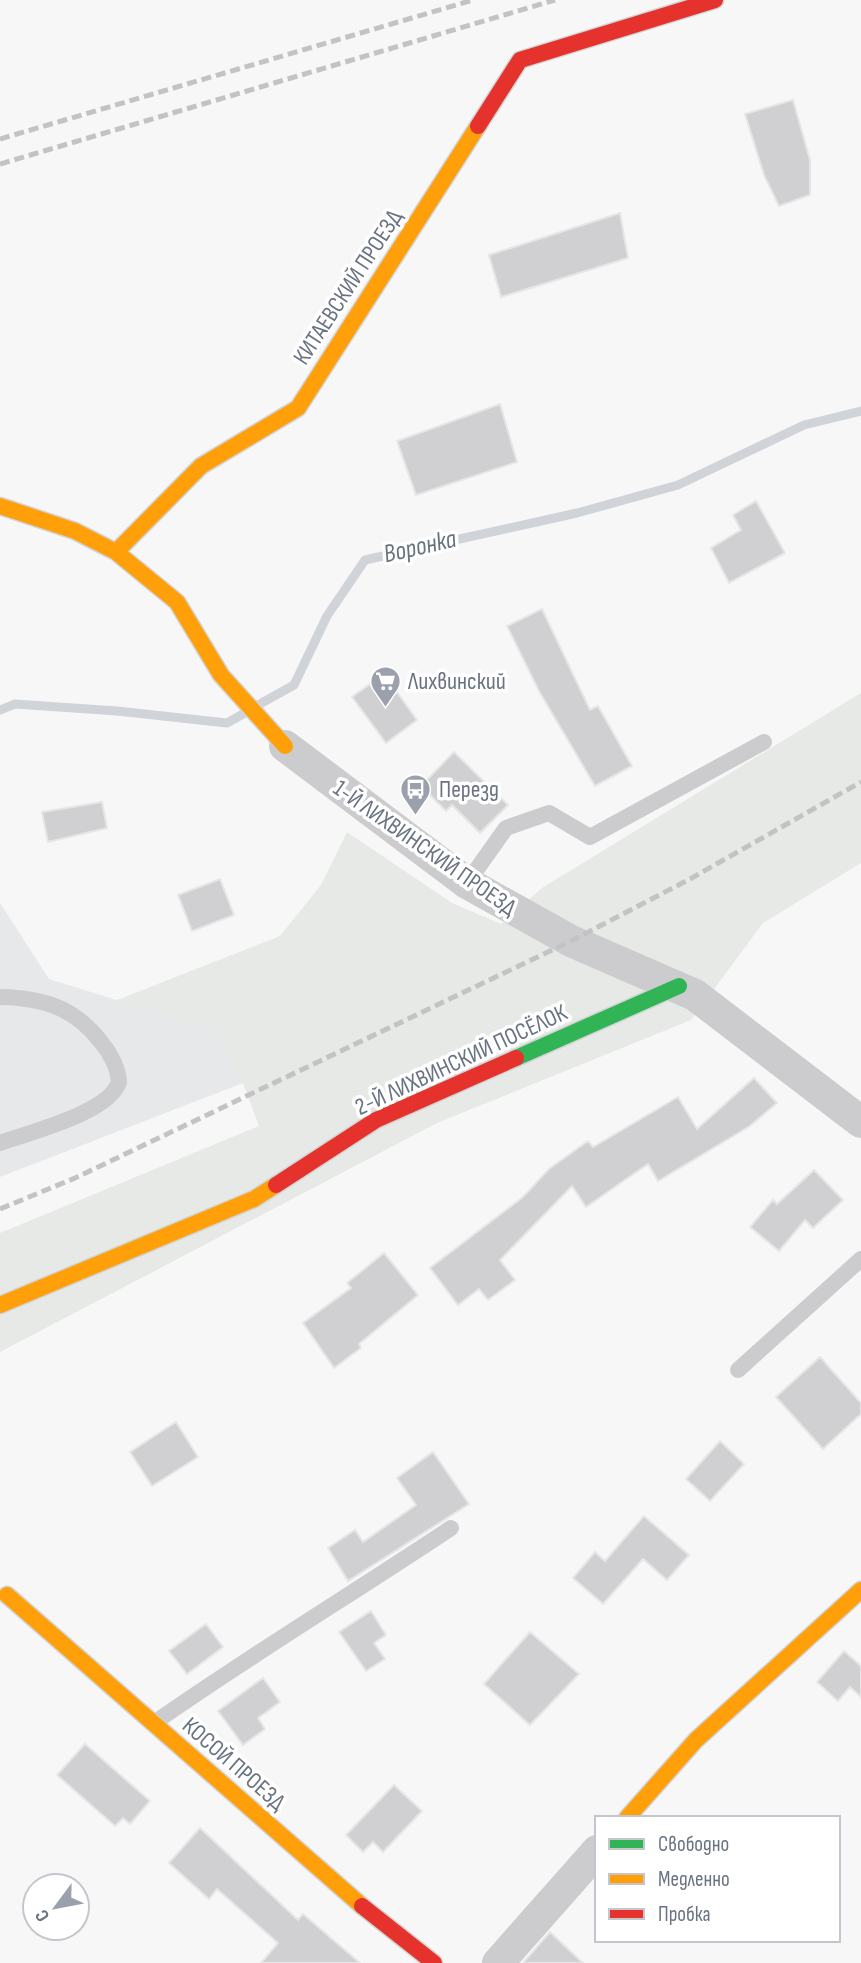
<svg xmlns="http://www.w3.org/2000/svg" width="861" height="1963" font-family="'Sofia Sans Condensed',sans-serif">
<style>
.built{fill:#e7e8e9}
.green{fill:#e6e9e5}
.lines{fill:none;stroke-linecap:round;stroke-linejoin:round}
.stream{stroke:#d0d4d8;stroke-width:9}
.building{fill:#d0d0d2;stroke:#e6e6e6;stroke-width:2}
.fast-casing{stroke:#d3d4d5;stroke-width:19}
.slow-casing{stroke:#d3d4d5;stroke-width:19}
.jam-casing{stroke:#d3d4d5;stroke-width:19}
.lane{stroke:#ccccce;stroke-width:16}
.street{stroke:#ccccce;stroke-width:32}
.fast{stroke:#30b455;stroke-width:16}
.slow{stroke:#ff9f0a;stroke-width:16}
.jam{stroke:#e5322d;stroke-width:16}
.rail{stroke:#c3c3c5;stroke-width:5;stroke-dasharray:10 5;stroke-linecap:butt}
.labels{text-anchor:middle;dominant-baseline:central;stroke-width:7;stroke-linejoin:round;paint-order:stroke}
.street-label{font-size:24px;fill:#6a7383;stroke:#fff}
.poi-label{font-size:24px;fill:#6a7383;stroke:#fff;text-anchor:start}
.water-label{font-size:26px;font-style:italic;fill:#67737f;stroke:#fff}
</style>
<rect width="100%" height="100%" fill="#f7f7f7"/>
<path class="built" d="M0,903l49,76 167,52 27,52 -243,94z"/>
<path class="green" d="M861,693v170l-98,60 -72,97 -254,103 -437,229v-119l259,-107 -16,-43 -27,-51 -99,-32 163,-64 41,-51 26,-53 105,71 49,21 41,-36z"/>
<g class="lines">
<path class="stream" d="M258,705l36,-20 33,-69 38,-56 212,-47 101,-28 126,-60 57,-14
M0,710l15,-6 102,7 110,12 16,-9"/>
</g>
<path class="building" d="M793,100l17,60v35l-31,11 -15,-31 -19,-61z
M620,213l8,45 -127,39 -12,-42z
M500,404l17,58 -101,33 -19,-54z
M756,501l29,52 -56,30 -18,-35 30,-18 -8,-15z
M542,609l48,101 8,-4 34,60 -37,20 -56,-95 -32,-65z
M384,674l33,46 -31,23 -34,-46z
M454,752l54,53 -28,28 -28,-28 -6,6 -25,-25z
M102,802l5,26 -59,14 -6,-30z
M220,879l14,36 -42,16 -14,-36z
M754,1078l23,25 -27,23 -92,55 -10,-17 -62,43 -14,-21 -72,74 15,20 -27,20 -9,-11 -21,16 -28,-37 93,-71 26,-28 39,-28 5,6 85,-50 19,32z
M814,1170l29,30 -30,28 -8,-8 -26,31 -29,-24 23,-27 4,4z
M384,1253l34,42 -59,49 2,4 -27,20 -31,-45 48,-35 -4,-5z
M820,1357l41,46v11l-38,35 -47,-52z
M176,1422l22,35 -46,29 -22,-34z
M720,1441l24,23 -34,37 -24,-22z
M433,1452l36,52 -121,77 -20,-33 27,-18 8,12 53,-37 -19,-27z
M644,1516l45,39 -22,25 -24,-21 -40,45 -30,-26 22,-26 10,9z
M371,1611l15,24 -12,8 11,16 -19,12 -27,-39z
M206,1624l17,23 -36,27 -18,-23z
M530,1632l49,42 -49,51 -46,-41z
M844,1651l17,15v31l-11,-10 -12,14 -21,-19z
M263,1678l17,24 -22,16 7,11 -22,16 -25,-34z
M85,1744l65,57 -20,23 -7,-6 -8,8 -58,-51z
M394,1785l28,26 -39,41 -10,-10 -10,10 -17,-17z
M200,1828l98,92 5,-6 57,49h-99l17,-20 -61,-54 -8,10 -40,-36z
M550,1932l33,31h-60z"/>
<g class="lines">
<defs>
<path id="fast" d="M516,1058l163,-72"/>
<path id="slow" d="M0,506l75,25 41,21 61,50 44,73 64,71
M116,552l85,-86 97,-58 180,-282
M0,1305l254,-106 22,-14
M7,1595l355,311
M627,1818l69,-78 165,-150"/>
<path id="jam" d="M478,126l42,-66 195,-60
M276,1185l100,-65 140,-62
M362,1906l72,57"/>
</defs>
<use href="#fast" class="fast-casing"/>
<use href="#slow" class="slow-casing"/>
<use href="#jam" class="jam-casing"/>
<path class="lane" d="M467,883l39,-55 43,-15 41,24 174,-95
M0,997c43,1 74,10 101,45 9,11 17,25 18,40 -10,31 -89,50 -119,61
M738,1370l123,-111
M154,1723c97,-68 198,-129 297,-195"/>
<path class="street" d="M285,746l182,137 104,58 124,54 166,127
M498,1963l99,-112"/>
<use href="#fast" class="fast"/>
<use href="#slow" class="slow"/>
<use href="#jam" class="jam"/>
<path class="rail" d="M0,139l473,-139
M0,164l555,-164
M0,1209l75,-31 496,-237 119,-62 171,-97"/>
</g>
<defs>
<symbol id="supermarket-pin" viewBox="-11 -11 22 30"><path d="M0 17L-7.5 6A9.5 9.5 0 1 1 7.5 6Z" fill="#9ba1ac" stroke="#fff"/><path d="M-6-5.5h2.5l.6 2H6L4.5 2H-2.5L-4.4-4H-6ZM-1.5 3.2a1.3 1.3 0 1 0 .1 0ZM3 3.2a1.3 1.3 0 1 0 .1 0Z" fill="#fff"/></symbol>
<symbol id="bus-pin" viewBox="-11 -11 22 30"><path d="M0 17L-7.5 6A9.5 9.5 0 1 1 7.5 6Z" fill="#9ba1ac" stroke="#fff"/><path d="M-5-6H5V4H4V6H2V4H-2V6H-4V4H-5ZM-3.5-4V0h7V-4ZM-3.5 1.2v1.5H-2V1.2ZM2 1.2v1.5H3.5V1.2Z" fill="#fff"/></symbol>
</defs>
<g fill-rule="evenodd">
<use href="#supermarket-pin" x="368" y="664" width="35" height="47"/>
<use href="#bus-pin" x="398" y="772" width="35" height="47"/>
</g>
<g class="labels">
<g class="street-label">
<text transform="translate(348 287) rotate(-57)">КИТАЕВСКИЙ ПРОЕЗД</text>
<text transform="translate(425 848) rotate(35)">1-Й ЛИХВИНСКИЙ ПРОЕЗД</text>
<text transform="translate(461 1060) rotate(-25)">2-Й ЛИХВИНСКИЙ ПОСЁЛОК</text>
<text transform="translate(234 1764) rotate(41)">КОСОЙ ПРОЕЗД</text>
</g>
<g class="poi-label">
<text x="408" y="681">Лихвинский</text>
<text x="439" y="789">Перезд</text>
</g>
<g class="water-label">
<text transform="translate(420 547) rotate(-13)">Воронка</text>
</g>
</g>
<rect x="595" y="1816" width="245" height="126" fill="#ffffff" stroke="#c3c7cd" stroke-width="2"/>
<rect x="609" y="1839" width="35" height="10" fill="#30b455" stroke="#c3c7cd" stroke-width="2"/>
<text x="658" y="1851" font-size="21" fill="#6a7383">Свободно</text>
<rect x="609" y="1874" width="35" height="10" fill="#ff9f0a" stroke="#c3c7cd" stroke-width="2"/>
<text x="658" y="1886" font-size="21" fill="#6a7383">Медленно</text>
<rect x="609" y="1909" width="35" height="10" fill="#e5322d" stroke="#c3c7cd" stroke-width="2"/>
<text x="658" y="1921" font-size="21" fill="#6a7383">Пробка</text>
<g transform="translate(56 1907) rotate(238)"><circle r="33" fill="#ffffff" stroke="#c3c7cd" stroke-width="2"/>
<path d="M0-5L12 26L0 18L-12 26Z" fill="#9ba1ac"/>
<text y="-10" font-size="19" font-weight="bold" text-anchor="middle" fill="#6a7383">С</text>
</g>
</svg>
